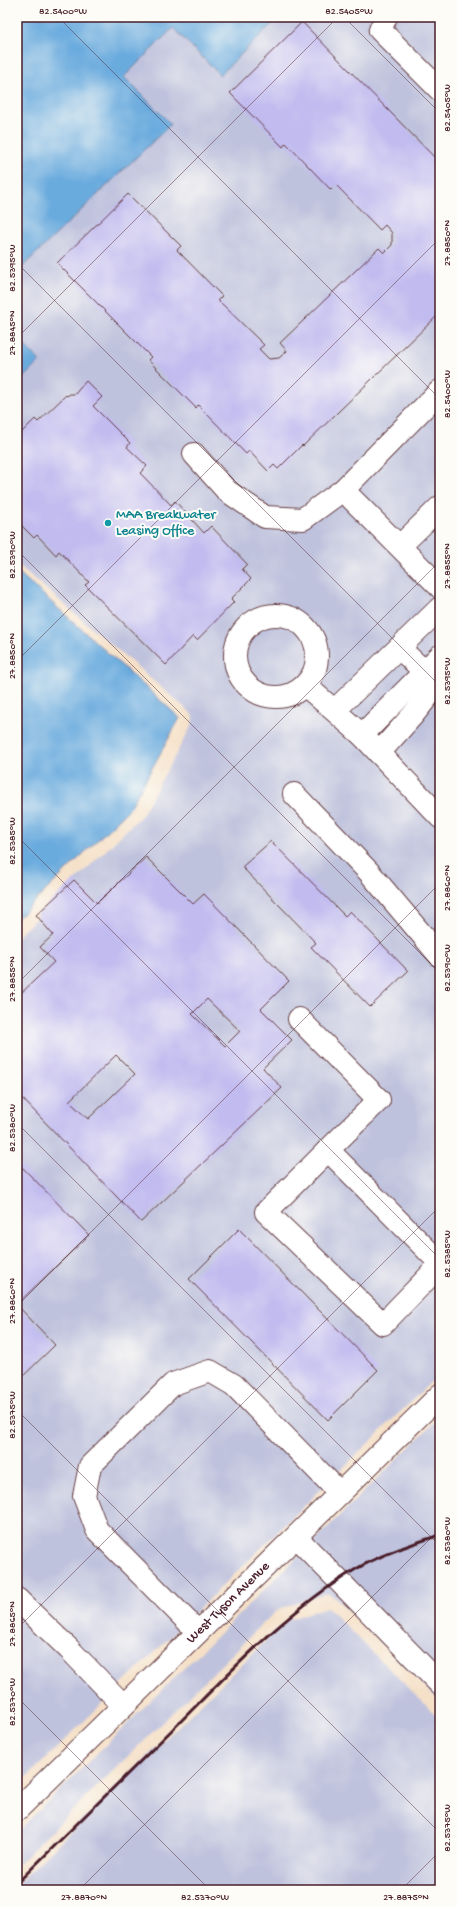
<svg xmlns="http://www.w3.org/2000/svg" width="457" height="1907" font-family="'Gochi Hand',sans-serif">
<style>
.industrial{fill:#bfc2dd}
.water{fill:#6aabde;stroke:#5a6584}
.building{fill:#c1bbef;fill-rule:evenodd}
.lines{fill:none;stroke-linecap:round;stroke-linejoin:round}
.minor-casing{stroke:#643c42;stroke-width:24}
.minor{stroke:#fff;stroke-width:22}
.rail{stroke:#4a1f2b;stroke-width:3}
.ticks{fill:none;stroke:#4a1f2b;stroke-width:1;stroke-opacity:0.45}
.culture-dot{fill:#0f9aa8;stroke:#fdfcf7;stroke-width:1.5}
.labels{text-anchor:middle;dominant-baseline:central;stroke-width:4;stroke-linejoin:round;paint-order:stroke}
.culture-label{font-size:14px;fill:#0d838f;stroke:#fdfcf7;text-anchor:start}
.street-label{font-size:14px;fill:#4a1f2b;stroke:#fdfcf7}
.neatline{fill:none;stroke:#4a1f2b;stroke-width:1.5}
.ticks-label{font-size:10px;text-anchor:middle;fill:#4a1f2b}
</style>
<rect width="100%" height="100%" fill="#fdfcf7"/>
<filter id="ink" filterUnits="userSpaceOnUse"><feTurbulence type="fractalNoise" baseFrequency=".025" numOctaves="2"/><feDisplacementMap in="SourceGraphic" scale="8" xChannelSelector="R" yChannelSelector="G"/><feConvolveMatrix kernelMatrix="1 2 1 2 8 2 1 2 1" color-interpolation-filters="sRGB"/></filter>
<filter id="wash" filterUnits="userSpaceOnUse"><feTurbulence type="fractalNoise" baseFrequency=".012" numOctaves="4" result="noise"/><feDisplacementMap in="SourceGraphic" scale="16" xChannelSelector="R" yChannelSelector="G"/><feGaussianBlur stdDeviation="0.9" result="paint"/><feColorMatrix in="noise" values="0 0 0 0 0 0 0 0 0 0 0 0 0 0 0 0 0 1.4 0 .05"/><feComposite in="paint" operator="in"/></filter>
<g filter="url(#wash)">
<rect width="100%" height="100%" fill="#f5e0c7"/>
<path class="industrial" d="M279,17h161v1356l-423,414v-850l125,-122 50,-90 1,-8 -2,-4 -174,-149v-292l154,-148 -47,-47 49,-50 47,48z
M440,1417v285l-104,-104 -7,-4h-7l-45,16 -260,255v-33z
M327,1607l113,112v171h-423v-6l270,-264z"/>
<path class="water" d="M17,17h262l-59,58 -47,-47 -49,49 47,47 -154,148z
M25,346l15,15 -23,23v-30z
M17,571l163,147 -50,90 -113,111z"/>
<g id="blocks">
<path class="building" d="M302,22l138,141v150l-137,133 -1,-1 -24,24 -4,-4 -6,6 -19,-20 -3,3 -48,-49 -2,3 -48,-48 3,-3 -94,-94 71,-69 53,52 -4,4 45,46 -4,4 46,45 -5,4 10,10 10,-1 8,-7 -7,-8 99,-95 5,5 8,-8v-12l-7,-8 -5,5 -44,-45 -5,5 -45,-47 -3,4 -53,-54z
M86,381l16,16 -9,9 37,37 -3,4 20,19 -7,7 31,32 4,-4 29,32 7,-7 36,38 -5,5 9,10 -20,20 3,3 -37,38 -4,-4 -27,29 -81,-80 4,-3 -30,-31 -3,4 -19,-20 -3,3 -17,-17v-84l18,-18 3,3 28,-27 1,1 3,-2h5z
M271,841l74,75 5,-5 58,60 -38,36 -59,-60 5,-4 -74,-76z
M146,857l47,47 11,-10 85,87 -28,28 31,31 -29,28 19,20 -141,134 -124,-129v-96l37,-35 -14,-15 13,-12 -17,-20 38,-35 23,23zM207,999l33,32 -15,15 -33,-32zM116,1055l19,19 -47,45 -19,-18z
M17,1162l72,73 -72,69z
M239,1229l139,141 -50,50 -139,-141z
M17,1305l38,40 -38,37z"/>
</g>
</g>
<g filter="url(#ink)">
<use href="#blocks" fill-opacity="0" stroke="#643c42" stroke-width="1"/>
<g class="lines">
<defs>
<g id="minor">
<path d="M386,17l-6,13 60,60"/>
<path d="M440,391l-97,99 97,97"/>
<path d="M194,454l33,37 38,26 38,2 40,-29"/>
<path d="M400,546l40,-39"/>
<circle cx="276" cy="656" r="41"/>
<path d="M305,685l57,50 78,82"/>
<path d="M335,710l105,-102"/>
<path d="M362,735l78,-79"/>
<path d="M379,753l34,-38 20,-25 -9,-19 -25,-23"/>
<path d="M294,794l75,78 71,84"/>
<path d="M299,1019l80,81 -51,50 112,113"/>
<path d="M328,1150l-62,62 117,112 57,-59"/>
<path d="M296,1537l144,147"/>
<path d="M17,1599l52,50 54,56"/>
<path d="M198,1632l-101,-102 -13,-34 6,-30 83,-82 37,-13 24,14 106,108"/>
<path id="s1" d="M17,1810l423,-415"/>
</g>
</defs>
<use href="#minor" class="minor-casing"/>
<use href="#minor" class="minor"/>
<path class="rail" d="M17,1883c53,-52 106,-105 159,-157 56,-56 112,-116 180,-157 26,-15 55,-25 84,-34"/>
</g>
</g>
<path class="ticks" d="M58,17l382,382M344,17l96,96M17,263l423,423M17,338l321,-321M17,550l423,423M17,661l423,-423M17,836l423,423M17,984l423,-423M17,1123l423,423M17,1306l423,-423M17,1410l423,423M17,1629l423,-423M17,1697l193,193M79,1890l361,-361M401,1890l39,-39"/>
<circle class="culture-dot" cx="108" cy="523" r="4"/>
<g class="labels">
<g class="culture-label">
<text x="116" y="515">MAA Breakwater<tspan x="116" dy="16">Leasing Office</tspan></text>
</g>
<g class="street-label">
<text stroke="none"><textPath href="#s1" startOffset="296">West Tyson Avenue</textPath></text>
</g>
</g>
<rect width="457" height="1907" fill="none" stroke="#fdfcf7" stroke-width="44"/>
<rect x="22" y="22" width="413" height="1863" class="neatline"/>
<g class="ticks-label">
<text x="63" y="14">82.5400°W</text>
<text x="349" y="14">82.5405°W</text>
<text transform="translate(446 108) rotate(-90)" y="4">82.5405°W</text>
<text transform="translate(446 243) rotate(-90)" y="4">27.8850°N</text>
<text transform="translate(11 268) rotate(-90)" y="4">82.5395°W</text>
<text transform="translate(11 333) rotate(-90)" y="4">27.8845°N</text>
<text transform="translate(446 394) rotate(-90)" y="4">82.5400°W</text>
<text transform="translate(11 555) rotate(-90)" y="4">82.5390°W</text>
<text transform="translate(446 566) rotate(-90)" y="4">27.8855°N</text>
<text transform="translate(11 656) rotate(-90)" y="4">27.8850°N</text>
<text transform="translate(446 681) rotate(-90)" y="4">82.5395°W</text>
<text transform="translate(11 841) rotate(-90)" y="4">82.5385°W</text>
<text transform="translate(446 888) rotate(-90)" y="4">27.8860°N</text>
<text transform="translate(446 968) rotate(-90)" y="4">82.5390°W</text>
<text transform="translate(11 979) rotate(-90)" y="4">27.8855°N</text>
<text transform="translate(11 1128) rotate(-90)" y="4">82.5380°W</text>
<text transform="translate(446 1254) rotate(-90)" y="4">82.5385°W</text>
<text transform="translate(11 1301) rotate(-90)" y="4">27.8860°N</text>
<text transform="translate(11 1415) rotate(-90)" y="4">82.5375°W</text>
<text transform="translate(446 1541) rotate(-90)" y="4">82.5380°W</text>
<text transform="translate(11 1624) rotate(-90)" y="4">27.8865°N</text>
<text transform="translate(11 1702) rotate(-90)" y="4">82.5370°W</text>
<text transform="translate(446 1828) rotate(-90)" y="4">82.5375°W</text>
<text x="84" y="1900">27.8870°N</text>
<text x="205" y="1900">82.5370°W</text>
<text x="406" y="1900">27.8875°N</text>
</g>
</svg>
